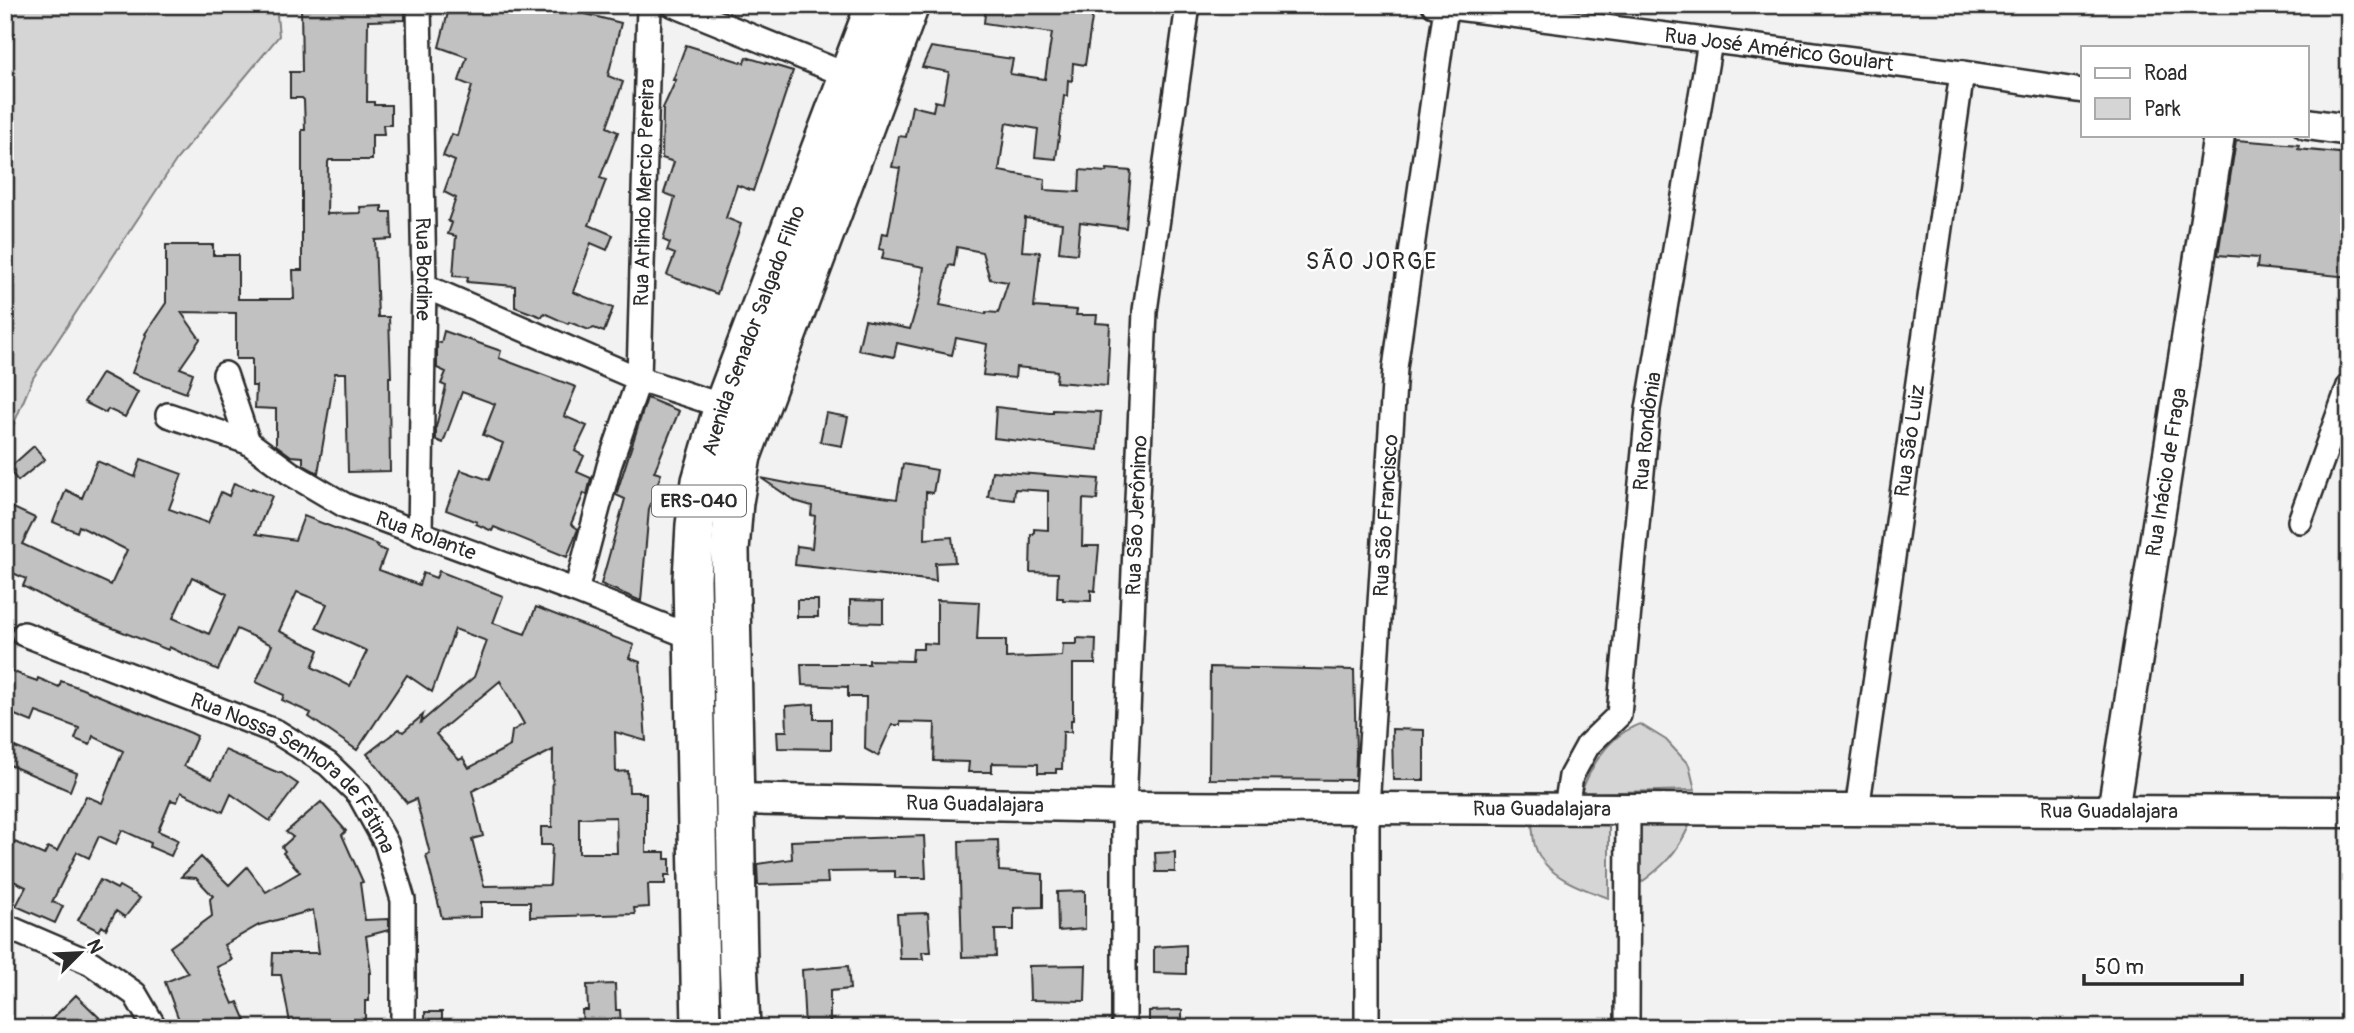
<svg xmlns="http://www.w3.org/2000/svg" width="2354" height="1033" font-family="Pangolin,sans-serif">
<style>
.green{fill:#d5d5d5;stroke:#808080;stroke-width:2}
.building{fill:#c1c1c1;stroke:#2b2b2b;stroke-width:2;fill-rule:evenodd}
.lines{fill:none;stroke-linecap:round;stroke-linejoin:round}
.minor-casing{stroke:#2b2b2b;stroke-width:28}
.tertiary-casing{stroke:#2b2b2b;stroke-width:35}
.primary-casing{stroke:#2b2b2b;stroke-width:42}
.minor{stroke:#fff;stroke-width:23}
.tertiary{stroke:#fff;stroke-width:30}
.primary{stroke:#fff;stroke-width:37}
.labels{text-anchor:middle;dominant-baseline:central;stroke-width:5;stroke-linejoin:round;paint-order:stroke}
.shield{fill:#fff;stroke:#6b6b6b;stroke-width:2}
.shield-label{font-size:19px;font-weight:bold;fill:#2b2b2b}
.street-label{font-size:21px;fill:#2b2b2b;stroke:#fff}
.neighbourhood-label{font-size:23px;letter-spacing:2px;fill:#2b2b2b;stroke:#fff}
</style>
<rect width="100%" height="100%" fill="#f2f2f2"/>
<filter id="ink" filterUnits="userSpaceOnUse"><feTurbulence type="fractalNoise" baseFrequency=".0143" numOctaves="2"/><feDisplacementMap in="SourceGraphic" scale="14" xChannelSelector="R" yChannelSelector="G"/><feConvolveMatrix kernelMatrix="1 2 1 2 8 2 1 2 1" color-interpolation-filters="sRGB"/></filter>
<g filter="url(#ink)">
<path class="green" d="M5,5h271l3,31 -102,123 -144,219 -28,67z
M1640,724l26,16 23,25 6,25 -114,3c11,-30 28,-58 59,-69z
M1609,822v76c-27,-9 -64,-21 -74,-52 -2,-7 -2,-15 -3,-22z
M1690,824c-13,29 -26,42 -51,60l1,-59z"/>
<path class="building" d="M301,5h104v15l-37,1 -1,81h7v3h17v20h-8l1,10h-12v25h-43l-1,2 -1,52 34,-1 -1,-6 22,-1v6h9l1,27 -17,1 3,77h11l2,60h-2l1,94 -42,1 -2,-99h-11l-17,100 -15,-8v-8l-12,-1 -15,-11v-36l-21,-1 1,-22h-4v-27h-16v-46l-55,-1 19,27 -20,29 13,5 -7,20 -54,-20 14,-38 -1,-1 21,-31v-58h47v10h25v44h56l-1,-29h9v-140h3l-1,-30 -2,-2h-12v-26h12z
M450,5h112l24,9 35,9 -13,53 15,6 -16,45 11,5 -18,46 6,2 -17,45 24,10 -6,15 -16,-7 -18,49 40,16 -9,24 -10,-4 -5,2 -20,-8 -1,2 -24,-11 -2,4 -27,-10v-21l-48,-4 1,-5 -15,-1 3,-40 -8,-2 4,-11 -4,-2 8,-23 -12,-6 11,-31 -12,-5 9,-22 5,2 15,-50 -13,-5 8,-24 -28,-10z
M986,5h108l-9,60 -12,-2 -1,18 -4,-1 -1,16h-3l-8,63 -21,-2 3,-28 -32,-6 -7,48 46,8 -1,11 35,2 1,-22 26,2 1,-3 24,2 -5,57 -46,-6 -3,32 -18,-2 3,-29 -37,-5 -3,33 18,1 -6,55 43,3 -1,5h21l-1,8 14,1 -3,62 -51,-4 1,-11 -41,-4 -1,11 -32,-3 4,-31 -31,-6 -4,17 -55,-12 -3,14 -36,-7 7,-30 45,9 10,-34 4,-28 -42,-8 2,-9 -5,-1 3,-16 6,1 12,-66 -8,-1 7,-31 7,1 6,-31 21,5 2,-10 8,2 6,-31 -27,-5 9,-20 82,12 -3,15 35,5 7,-46 -68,-10zM957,247l25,5 8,27 18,3 -10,31 -12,-1v2l-46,-9 9,-40 5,1z
M686,45l58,18 2,-6 47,14 -40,120 -16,-6 -11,33 15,6 -24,70 -50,-19 8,-21 -8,-3 3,-8 -7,-3 12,-43 -11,-4 10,-31 -12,-4 1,-50 13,-28h-3z
M2236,140l63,5 -1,4 51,5v123l-92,-9 1,-10 -40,-3z
M444,331l57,20 -2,7 77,29 -12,29 23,10 -12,25 9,5 -7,16 14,6 -4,17 -3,-2 -13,31 7,5 -11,28 -73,-30 -2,4 -16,-7 1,-2 -31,-12 15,-40 28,10 14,-37 -20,-8 12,-31 -33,-12 -19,51 -7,-3v-13l10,-41 -5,-2 5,-12 -9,-4v-26l4,1z
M102,373l36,19 -13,25 -17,-8 -2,4 -22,-11z
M647,398l32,13 -25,61 7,2 -12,35 -8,92 -40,-17 24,-85 -9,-4z
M996,407l53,6h4v-3l48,2 -3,38 -104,-12z
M826,413l22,4 -6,29 -22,-4z
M34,446l11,13 -27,22 -10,-12z
M141,459l41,15 -13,35 39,14 13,-31 8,4 5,-13 17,7 1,-2 20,8 -16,38 39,6 9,-24 74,29 -1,2 9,4 -7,19 40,15 4,-12 13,5 3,-7 64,25 -10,27 32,11 11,-27 98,38 -5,13 11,4 6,79 -31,-9 1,40 12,-1 1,21h13v2h4v58h19v7h5v16h-5v9h-17l1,23 -15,1 1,6 -105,3v-15h-49v15l-39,1 -16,-63 4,-1 -14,-55 -9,4 -40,-49 32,-25 4,3 20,-17 -2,7 53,-45 13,-36 -32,-12 -23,63 -25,-17 -50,75 -48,-33 2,-4 -29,-13 2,-5 -28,-13 16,-37 -35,-16 -19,41 -49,-23 -1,3 -93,-37 -52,-27 3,-7 -17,-8 -4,9v-44l3,1 3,-7 -6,-3v-23l30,14 -13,26 89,41 16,-35 -48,-24 -2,6 -24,-10 13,-32 16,8 15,-37 38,16zM192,577l35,17 -18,40 -36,-16zM297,592l30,12 -11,24 51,23 -17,35 -38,-19 7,-17 -40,-19zM500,681l24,43 -12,7 -2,15 -41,22 -6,-10 -4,2 -23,-26zM553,750l-1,77h-11v18h11l-2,40 -66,1 -12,-47 11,-3 -11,-45zM616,817l1,36h-38v-35z
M903,464l34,6 -4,23 -7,-1 -1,47 27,-2 3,25 -20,1 1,18 -141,-16 2,-19 15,2 3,-32 -4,-1 1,-9 -17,-5 -34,-23 46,9 90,12z
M992,471l107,8 -2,21 -14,-1 -1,47h17l-4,45 -4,-1v11l-28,-1v-2h-6l1,-25 -28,-1 1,-38h3v-5l14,1v-39l-33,-2 -1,11 -26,-3z
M797,600h21v17h-21z
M850,600l33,1v22l-33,-1z
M937,600l42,2 -2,38h29v18l56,-2 1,-12h14v-6l19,1 -1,25h-22v56h-2v12h-8l-1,37h-6v4h-18v-9l-46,-1v9h-24l1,-10 -35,-1 1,-38 -35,-1v3h-8l-14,31 -13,-7 1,-52h-18v-10l-46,-2 -1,-21h68v-4l43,1 1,-12h10v-6l14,1z
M1210,667l144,3 2,84 -1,26 -146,-1z
M5,668l21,9 11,4 1,-3 21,9 2,-6 19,7 111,45 6,3 -13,30 28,13 13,-29 54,23 1,-1 18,12 -28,37 -39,-27 -8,18 -42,-20 -4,10 -6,-2 -13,31 20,9 -7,16 -21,-9 1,-4 -29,-13 -6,14 -17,-8 -10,22 -12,-6 -25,50 11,4 -8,17 -39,-17 10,-19 -21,-10v-15l10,-20 29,13 4,-8 9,4 29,-55 16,7 21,-52 -30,-15 -3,9 -15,-6 4,-11 -43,-16 -4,10 -27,-11z
M814,704v15h17v30l-53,-1 -1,-17h10l-1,-25z
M1392,729l32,1v50h-31z
M5,743l72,30 -7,18 -65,-28z
M321,802l25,29 -4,4 21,47 -3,1 5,37 24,-1v11l-23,6 5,37h-2v28h-4v27h-74l-10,-53h-9l1,-22h46l-6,-43 -54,15 -35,20 8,15 -15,7 16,37 5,-2 11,26h-67l-17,-46 23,-9 -18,-26 42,-31 -2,-17 3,-3 -17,-18 -15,-1 20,-20 28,28 18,-18 19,25 34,-20 -17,-19 2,-2 -3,-4 11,-10 -7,-5z
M924,836l2,42h-31v-7l-68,1 1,11 -70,2 -1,-21 35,-5 -1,-18z
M998,840l1,31 44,3v33l-29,1v22h-19l1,26 -34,1 -3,-116z
M1175,852v20h-19l-1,-19z
M100,880l17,9 2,-3 21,12 -15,19 -9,-6 -10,18 -4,-3 -3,5 -21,-11z
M1085,891v38l-27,2 -1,-39z
M928,913l3,39h-9l1,7h-23l-3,-45z
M1186,945v29l-32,-1v-26z
M1086,965l-1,36 -55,-1 -1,-34z
M848,966l2,23 -20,2v37h-25l-3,-58z
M615,984l1,26h4l1,16 -38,2 -1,-18h6l-1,-25z
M76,995l34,33h-67z
M1182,1010v18h-33v-17z
M425,1012h17v16h-17z"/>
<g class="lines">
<defs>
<g id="minor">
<path id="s1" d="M419,5l5,281 -4,248"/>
<path d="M674,5l175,71"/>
<path id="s2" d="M1434,5l528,68 121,18"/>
<path d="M424,286l215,93 84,27"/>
<path d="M225,374l23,68"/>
<path id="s3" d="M168,415l80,27 42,31 56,33 230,85 118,47"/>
<path d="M2300,521l49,-135"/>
<path id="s4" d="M576,591l33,-125 30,-87 10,-374"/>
<path id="s5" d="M24,634l253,98 51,32 31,30 27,49 17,57v128"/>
<path id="s6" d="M1566,808l5,-32 17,-31 31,-30 29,-306 62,-367"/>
<path id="s7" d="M1857,810l105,-737"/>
<path d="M5,926l86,37 44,31 20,34"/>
<path id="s8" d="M1124,1028v-221l21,-496 43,-306"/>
<path id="s9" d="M1367,1028v-221l28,-439 51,-361"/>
<path d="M1627,1028l1,-219"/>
</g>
<g id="tertiary">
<path d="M2307,124l42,6"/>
<path id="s10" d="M735,799l389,8 1225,5"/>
<path id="s11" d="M2113,811l106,-676"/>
</g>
<g id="primary">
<path id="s12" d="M701,1028l-9,-449 3,-54 6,-44 22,-75 152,-401"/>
<path d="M741,1028l-3,-67 -8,-411 4,-48 8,-46 168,-451"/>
</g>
</defs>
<use href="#minor" class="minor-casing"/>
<use href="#tertiary" class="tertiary-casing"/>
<use href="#primary" class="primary-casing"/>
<use href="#minor" class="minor"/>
<use href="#tertiary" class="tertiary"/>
<use href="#primary" class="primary"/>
</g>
</g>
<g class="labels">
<rect class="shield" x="652" y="485.5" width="94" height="31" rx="5"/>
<g class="shield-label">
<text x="699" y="501">ERS-040</text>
</g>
<g class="street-label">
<text stroke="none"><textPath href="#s2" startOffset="348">Rua José Américo Goulart</textPath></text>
<text stroke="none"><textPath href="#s4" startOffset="408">Rua Arlindo Mercio Pereira</textPath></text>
<text stroke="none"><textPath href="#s1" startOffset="264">Rua Bordine</textPath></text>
<text stroke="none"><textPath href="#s12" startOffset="707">Avenida Senador Salgado Filho</textPath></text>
<text stroke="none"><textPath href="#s6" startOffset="396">Rua Rondônia</textPath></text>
<text stroke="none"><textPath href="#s7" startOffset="373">Rua São Luiz</textPath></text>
<text stroke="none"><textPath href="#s11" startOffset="343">Rua Inácio de Fraga</textPath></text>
<text stroke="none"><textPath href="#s8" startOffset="513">Rua São Jerônimo</textPath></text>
<text stroke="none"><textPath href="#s9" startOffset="513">Rua São Francisco</textPath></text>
<text stroke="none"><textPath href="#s3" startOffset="287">Rua Rolante</textPath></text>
<text stroke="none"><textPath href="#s5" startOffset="310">Rua Nossa Senhora de Fátima</textPath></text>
<text stroke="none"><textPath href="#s10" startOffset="240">Rua Guadalajara</textPath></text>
<text stroke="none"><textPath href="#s10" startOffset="807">Rua Guadalajara</textPath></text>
<text stroke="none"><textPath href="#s10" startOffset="1374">Rua Guadalajara</textPath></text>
</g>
<g class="neighbourhood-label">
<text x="1372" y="261">SÃO JORGE</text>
</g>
</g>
<rect width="2354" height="1033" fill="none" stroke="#fff" stroke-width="28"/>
<rect x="14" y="14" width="2326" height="1005" fill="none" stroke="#2b2b2b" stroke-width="2.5" filter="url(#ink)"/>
<rect x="2081" y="46" width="228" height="91" fill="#ffffff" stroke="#aaaaaa" stroke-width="2"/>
<rect x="2095" y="68" width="35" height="10" fill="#ffffff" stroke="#aaaaaa" stroke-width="2"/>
<text x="2144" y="80" font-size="21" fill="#2b2b2b">Road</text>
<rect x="2095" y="98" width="35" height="21" fill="#d5d5d5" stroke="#aaaaaa" stroke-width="2"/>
<text x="2144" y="116" font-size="21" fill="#2b2b2b">Park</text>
<g transform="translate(80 953) rotate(66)" stroke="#ffffff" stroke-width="5" paint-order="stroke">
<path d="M0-5L12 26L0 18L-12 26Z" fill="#2b2b2b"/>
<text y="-10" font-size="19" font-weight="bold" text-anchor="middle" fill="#2b2b2b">N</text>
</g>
<path d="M2084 974v10h158v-10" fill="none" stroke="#2b2b2b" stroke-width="3.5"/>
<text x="2095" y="974" font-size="21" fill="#2b2b2b" stroke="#ffffff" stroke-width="5" paint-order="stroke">50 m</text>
</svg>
